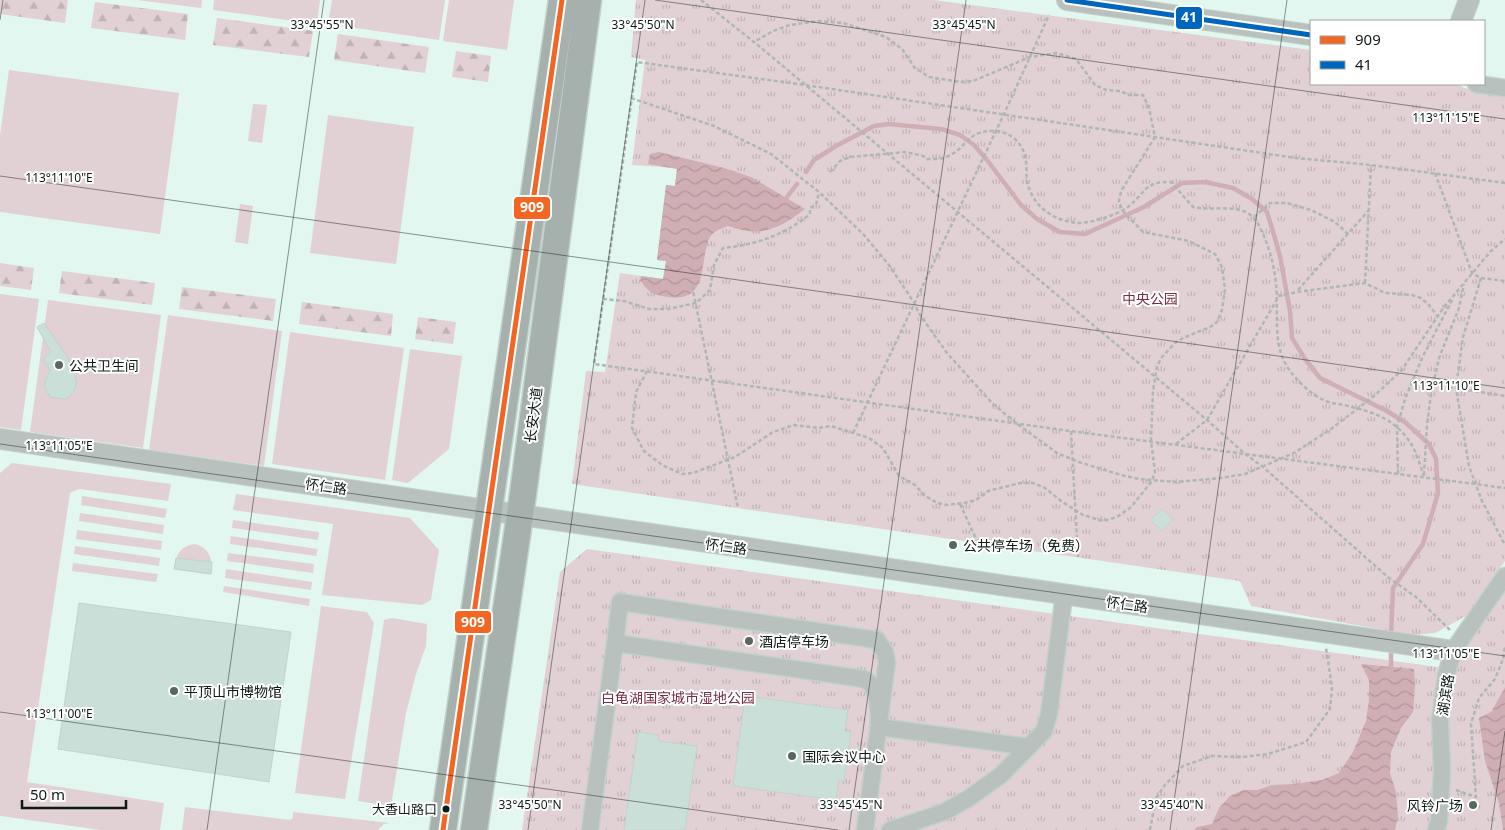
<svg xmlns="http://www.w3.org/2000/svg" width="1505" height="830" font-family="'Noto Sans','Noto Sans SC',sans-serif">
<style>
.green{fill:#e2d1d4}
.forest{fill:url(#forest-firs)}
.park{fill:url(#park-tufts)}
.water{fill:url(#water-waves)}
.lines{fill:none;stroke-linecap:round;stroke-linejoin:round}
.stream{stroke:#cfaeb4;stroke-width:4.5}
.building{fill:#c9dfd7;stroke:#c2d3cc}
.minor-casing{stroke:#c2d2cb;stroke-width:19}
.tertiary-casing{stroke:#c2d2cb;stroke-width:22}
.primary-casing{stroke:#c2d2cb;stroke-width:29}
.path{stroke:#aeb7b4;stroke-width:2.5;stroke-dasharray:4 2.5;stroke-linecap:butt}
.minor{stroke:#b9c1bf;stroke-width:16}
.tertiary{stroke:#b9c1bf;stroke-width:20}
.primary{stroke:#a6b0ac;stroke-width:26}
.bus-1-casing{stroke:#fff;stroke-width:9}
.bus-2-casing{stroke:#fff;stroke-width:9}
.bus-1{stroke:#f26522;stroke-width:5}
.bus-2{stroke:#0065bd;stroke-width:5}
.ticks{fill:none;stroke:#0d1a15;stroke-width:1;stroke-opacity:0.45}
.poi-dot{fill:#586761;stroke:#fff;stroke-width:2}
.bus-dot{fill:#0d1a15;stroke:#fff;stroke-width:2}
.labels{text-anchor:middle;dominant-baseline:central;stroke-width:4;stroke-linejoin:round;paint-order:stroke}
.bus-label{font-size:13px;fill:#0d1a15;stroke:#fff;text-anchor:end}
.park-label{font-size:14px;fill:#763045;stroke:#fff}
.poi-label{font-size:14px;fill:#0d1a15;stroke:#fff;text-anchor:start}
.street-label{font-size:14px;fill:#0d1a15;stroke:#fff}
.ticks-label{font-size:12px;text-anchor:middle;fill:#0d1a15;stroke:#fff;stroke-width:4;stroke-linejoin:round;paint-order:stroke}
.line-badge{stroke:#fff;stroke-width:2}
.badge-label{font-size:14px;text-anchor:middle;font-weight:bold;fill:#fff}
</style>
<defs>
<pattern id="forest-firs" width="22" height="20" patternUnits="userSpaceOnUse" patternTransform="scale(1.25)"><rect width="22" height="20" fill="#e2d1d4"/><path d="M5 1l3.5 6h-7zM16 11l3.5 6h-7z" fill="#c1b3b5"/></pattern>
<pattern id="park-tufts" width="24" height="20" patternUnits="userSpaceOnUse" patternTransform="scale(1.25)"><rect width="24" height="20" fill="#e2d1d4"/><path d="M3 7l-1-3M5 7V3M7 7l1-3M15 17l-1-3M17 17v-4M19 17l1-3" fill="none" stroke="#c1b3b5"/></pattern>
<pattern id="water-waves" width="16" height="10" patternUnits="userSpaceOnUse" patternTransform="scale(1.25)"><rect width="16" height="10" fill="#cfaeb4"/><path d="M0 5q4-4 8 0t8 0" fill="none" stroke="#b1959a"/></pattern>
</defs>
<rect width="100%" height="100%" fill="#e2f7ef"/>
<path class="green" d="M137,0h65l-1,8z
M214,0h106l-3,24 -104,-14z
M332,0h113l-6,40 -111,-16z
M449,0h65l-7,50 -64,-9z
M9,70l170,23 -19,141 -160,-22v-77z
M253,104l14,1 -5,38 -14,-2z
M328,115l86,12 -18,137 -86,-11z
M240,204l13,2 -5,38 -13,-2z
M0,294l39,5 -18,131 -21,-3z
M48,300l113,15 -18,133 -113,-16z
M168,315l114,16 -18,135 -115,-16z
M290,332l114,16 -19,132 -113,-16z
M410,349l52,7 -13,93 -41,34 -16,-3z
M12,463l159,21 -3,17 -89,-12 -9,4 -43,289 137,21 -4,27h-59l-101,-14v-343z
M236,494l174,24 29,32 -8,50 -9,5 -100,-10 11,-71 -100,-14z
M82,496l85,13 -2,9 -84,-13z
M80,513l84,12 -1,9 -84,-13z
M233,520l86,12 -1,8 -86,-12z
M77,530l85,11 -1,9 -85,-11z
M231,536l87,13 -2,7 -86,-12z
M195,544c15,4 18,16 16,30l-37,-5c2,-14 6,-23 21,-25z
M75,546l85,12 -1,8 -85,-12z
M228,553l86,11 -1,9 -86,-12z
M73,563l85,11 -2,8 -84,-11z
M226,569l86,13 -1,8 -86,-12z
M224,586l86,13 -1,7 -86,-14z
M321,606l46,6 7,11 -29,176 -50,-6z
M392,618l35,6 -1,22 -10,28 -10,39 -15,93 -33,-5 26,-181z
M185,807l105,13 3,-2v-6l97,11 -6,1 -6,6h-196z"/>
<path class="forest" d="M0,0h68l-3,23 -65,-9z
M95,2l93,12 -3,26 -94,-12z
M217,18l96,13 -4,26 -96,-12z
M338,34l91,13 -4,26 -91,-13z
M456,51l35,5 -3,26 -36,-5z
M0,263l34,5 -3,22 -31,-4z
M62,271l93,12 -3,22 -93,-12z
M182,287l94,12 -3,22 -94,-12z
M302,302l91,12 -2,22 -92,-12z
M418,317l38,5 -3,22 -38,-5z"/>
<path class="park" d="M636,0h298l377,50v34h148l5,4 41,6v467l-39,55 -31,17 -23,2 -161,-29 -11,-25 -668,-97 14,-113 19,1 15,-99 43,6 3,-18 -9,-1 9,-75 9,1 2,-18 -45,-3 13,-105 -14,-3z
M587,549l865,120 53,-81v99l-14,25 -6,49 14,43 4,26h-981l38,-258z"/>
<path class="water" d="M659,152l65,16 27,9 54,32c-26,20 -44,29 -77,17 -7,3 -16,5 -19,13 -10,24 0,64 -41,58 -15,-2 -19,-4 -28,-17l1,-4 22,3 3,-18 -9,-1 9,-75 9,1 2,-17 -29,-5 2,-10z
M1361,664l53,5 1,16 -2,27 -12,16 -10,24 -1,21 6,19 2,25 -3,13h-201l3,-3 15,-3 7,-16 11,-12 13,-6h14l15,-5 22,-1 28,-4 17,-7 14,-21 13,-31 3,-21v-20z
M1505,687v143h-2l-4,-26 -14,-43 -6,-43 12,-6z"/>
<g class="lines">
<path class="stream" d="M806,172l8,-12 22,-14 38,-20 15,-2 52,5 19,6 14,10 13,15 34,45 16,14 23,13 25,2 59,-27 38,-24 23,-1 28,6 19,11 15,13 7,23 6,21 10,55 2,27 13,21 15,19 67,33 19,12 23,21 7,15 2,34 -15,51 -30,44 -2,48
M787,197l10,-13
M1391,671v-25"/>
</g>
<path class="building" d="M44,323l24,35 9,23 -3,10 -6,7 -4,1 -14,-2 -5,-9v-6l5,-12 -7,-11 8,-7 -14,-25z
M1162,509l11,10 -11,12 -11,-11z
M176,558l36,4 -1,12 -37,-5z
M79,603l212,29 -22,150 -211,-33z
M745,696l103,14 -3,21 6,1 -7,49 -5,-1 -3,20 -103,-14z
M638,732l21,3 -1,6 39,5 -12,84h-61z"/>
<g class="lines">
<defs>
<path id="minor" d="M1476,84l29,4
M879,727l150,20
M590,830l25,-187
M865,830l22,-168 -2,-10 -8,-12 -257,-38 -5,41 249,36c17,9 14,31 15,48
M890,830l54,-18 25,-14 32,-23 43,-44 5,-17 15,-119
M1436,830l3,-9 3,-49 -2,-52 6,-44 7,-25 52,-75"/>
<path id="tertiary" d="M1067,0l244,35
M1461,21l8,-21
M0,439l1453,212"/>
<path id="primary" d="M443,830l119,-830
M474,830l49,-336 65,-494"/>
</defs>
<use href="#minor" class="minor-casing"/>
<use href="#tertiary" class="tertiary-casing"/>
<use href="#primary" class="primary-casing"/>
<path class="path" d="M701,0l53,42 453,378 37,33 19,14 126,111 27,19 34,33
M631,98l83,28 57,28 48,38 45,43 25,30 26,39 3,8 29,41 45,50 24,20 41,30 22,9 42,13 18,4 37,3 45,-4 24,-4 49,-21 37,-24 43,-33 27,-25 43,-64 46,-55 15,-13
M830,172l10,-11 10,-4 56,-5 17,4 4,3c6,0 13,0 19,-2 20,-7 20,-27 48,-26 17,0 31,14 32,31 1,6 0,13 1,19 5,25 26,40 51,42 14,0 39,-8 50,-16 18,-14 16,-26 43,-25l22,25c18,4 36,-2 53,5 9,5 12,11 16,20 8,17 12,33 14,52 3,28 -5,64 15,88 8,11 22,24 35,29 7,3 15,3 22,5 24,6 44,12 59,32 9,11 12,25 17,38
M1435,173l37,100 9,5 24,3
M1505,183l-134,-18 -75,-7 -491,-73 -168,-23 -43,302 476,67 435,57
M1254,217l16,-14h17l24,7 24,12 13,12
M1481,278l-18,59 -7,51 13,78 13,35 23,44
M1365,283l6,-118
M692,286l46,222
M1298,290l71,-80
M603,299l21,2 25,8h19l28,-6 14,-13 4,-25 9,-17c32,-3 62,-13 87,-34v-6l6,-3 3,-13
M647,371l-11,21 -4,36 12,23 18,14 20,9 11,-1 42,-16 38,-25 21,-7 24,3 13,-2 38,12 14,10 16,28 16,9 9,10 13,8 10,2 17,-2 12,-3 12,-9 32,-8h13l12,5 16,13 22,14 20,6 14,-4 13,-9 10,-12 12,-15 3,-9 -4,-31 2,-50 4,-25 5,-9 13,-14 8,-5 27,-11 7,-5 5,-12 3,-21 -3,-22 -7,-13 -26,-13 -46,-9 -21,-22 -3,-9 2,-10 34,-54 -6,-29 -6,-13h-14l-9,-4 -14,-1 -11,-5 -19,-26 -19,-6 -27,4 -57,24 -13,1 -31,-5 -14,-9 -13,-19 -16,-12 -43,-14 -24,-2 -29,4 -17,6 -19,11
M1449,387l56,9
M1071,431l7,126
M853,433l151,-319 45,-99
M1176,444l31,-24 72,-124 18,-4 68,-9 20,10 27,2 9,3 8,7 9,12
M1398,474l-1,-47 8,-28 18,-43 30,-58
M1424,475l3,-50 4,-31 8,-36 20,-50 5,-24
M960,504l18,39
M1456,790l20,7 -5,-73 8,-26 16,-19 8,-20 2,-13
M1150,830l6,-32 9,-13 18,-19 29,-10 30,1 26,-3 38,-12 24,-33 2,-22 -6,-39"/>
<use href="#minor" class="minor"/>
<use href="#tertiary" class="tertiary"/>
<use href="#primary" class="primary"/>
<defs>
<path id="bus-1" d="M443,830l119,-830"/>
<path id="bus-2" d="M1067,0l244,35"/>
</defs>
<use href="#bus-1" class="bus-1-casing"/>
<use href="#bus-2" class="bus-2-casing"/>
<use href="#bus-1" class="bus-1"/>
<use href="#bus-2" class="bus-2"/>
</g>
<path class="ticks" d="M655,0l850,119M0,20l3,-20M0,176l1505,212M0,444l1505,212M0,712l838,118M207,830l117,-830M528,830l117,-830M849,830l117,-830M1170,830l117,-830M1491,830l14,-99"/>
<g class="poi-dot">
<circle cx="59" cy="365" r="5"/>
<circle cx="953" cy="545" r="5"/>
<circle cx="749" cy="641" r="5"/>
<circle cx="174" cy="691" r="5"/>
<circle cx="792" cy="756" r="5"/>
<circle cx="1473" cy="805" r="5"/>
</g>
<circle class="bus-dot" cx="446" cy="809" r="4.5"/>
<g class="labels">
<g class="bus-label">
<text x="437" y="809">大香山路口</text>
</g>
<g class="park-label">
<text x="1150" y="298">中央公园</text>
<text x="678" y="697">白龟湖国家城市湿地公园</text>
</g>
<g class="poi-label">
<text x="69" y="365">公共卫生间</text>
<text x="963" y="545">公共停车场（免费）</text>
<text x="759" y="641">酒店停车场</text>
<text x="184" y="691">平顶山市博物馆</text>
<text x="802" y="756">国际会议中心</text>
<text x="1463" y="805" text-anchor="end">风铃广场</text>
</g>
<g class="street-label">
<text transform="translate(533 415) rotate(-83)">长安大道</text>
<text transform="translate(326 486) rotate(8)">怀仁路</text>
<text transform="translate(726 546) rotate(8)">怀仁路</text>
<text transform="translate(1127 604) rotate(8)">怀仁路</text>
<text transform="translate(1445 695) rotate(-81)">湖滨路</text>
</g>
</g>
<g class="ticks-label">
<text x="322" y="29">33°45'55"N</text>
<text x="643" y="29">33°45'50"N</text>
<text x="964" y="29">33°45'45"N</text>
<text x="1446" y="122">113°11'15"E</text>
<text x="59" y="182">113°11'10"E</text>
<text x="1446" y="390">113°11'10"E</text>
<text x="59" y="450">113°11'05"E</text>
<text x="1446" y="658">113°11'05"E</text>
<text x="59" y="718">113°11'00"E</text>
<text x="530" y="809">33°45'50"N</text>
<text x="851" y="809">33°45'45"N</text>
<text x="1172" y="809">33°45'40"N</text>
</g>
<g class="line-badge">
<rect x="1175" y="6" width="28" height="24" rx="5" fill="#0065bd"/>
<rect x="513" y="196" width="38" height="24" rx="5" fill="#f26522"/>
<rect x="454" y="610" width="38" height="24" rx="5" fill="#f26522"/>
</g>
<g class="badge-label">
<text x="1189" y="22">41</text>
<text x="532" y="212">909</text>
<text x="473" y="627">909</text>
</g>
<rect x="1310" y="20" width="175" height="65" fill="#ffffff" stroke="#9ea3a1"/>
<rect x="1320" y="36" width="25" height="8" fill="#f26522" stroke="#9ea3a1"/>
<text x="1355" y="45" font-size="15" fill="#0d1a15">909</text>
<rect x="1320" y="61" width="25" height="8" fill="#0065bd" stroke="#9ea3a1"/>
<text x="1355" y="70" font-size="15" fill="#0d1a15">41</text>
<path d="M22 800v8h104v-8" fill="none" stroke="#0d1a15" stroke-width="2.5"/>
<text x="30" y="800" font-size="15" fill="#0d1a15" stroke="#ffffff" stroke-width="4" paint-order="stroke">50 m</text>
</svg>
